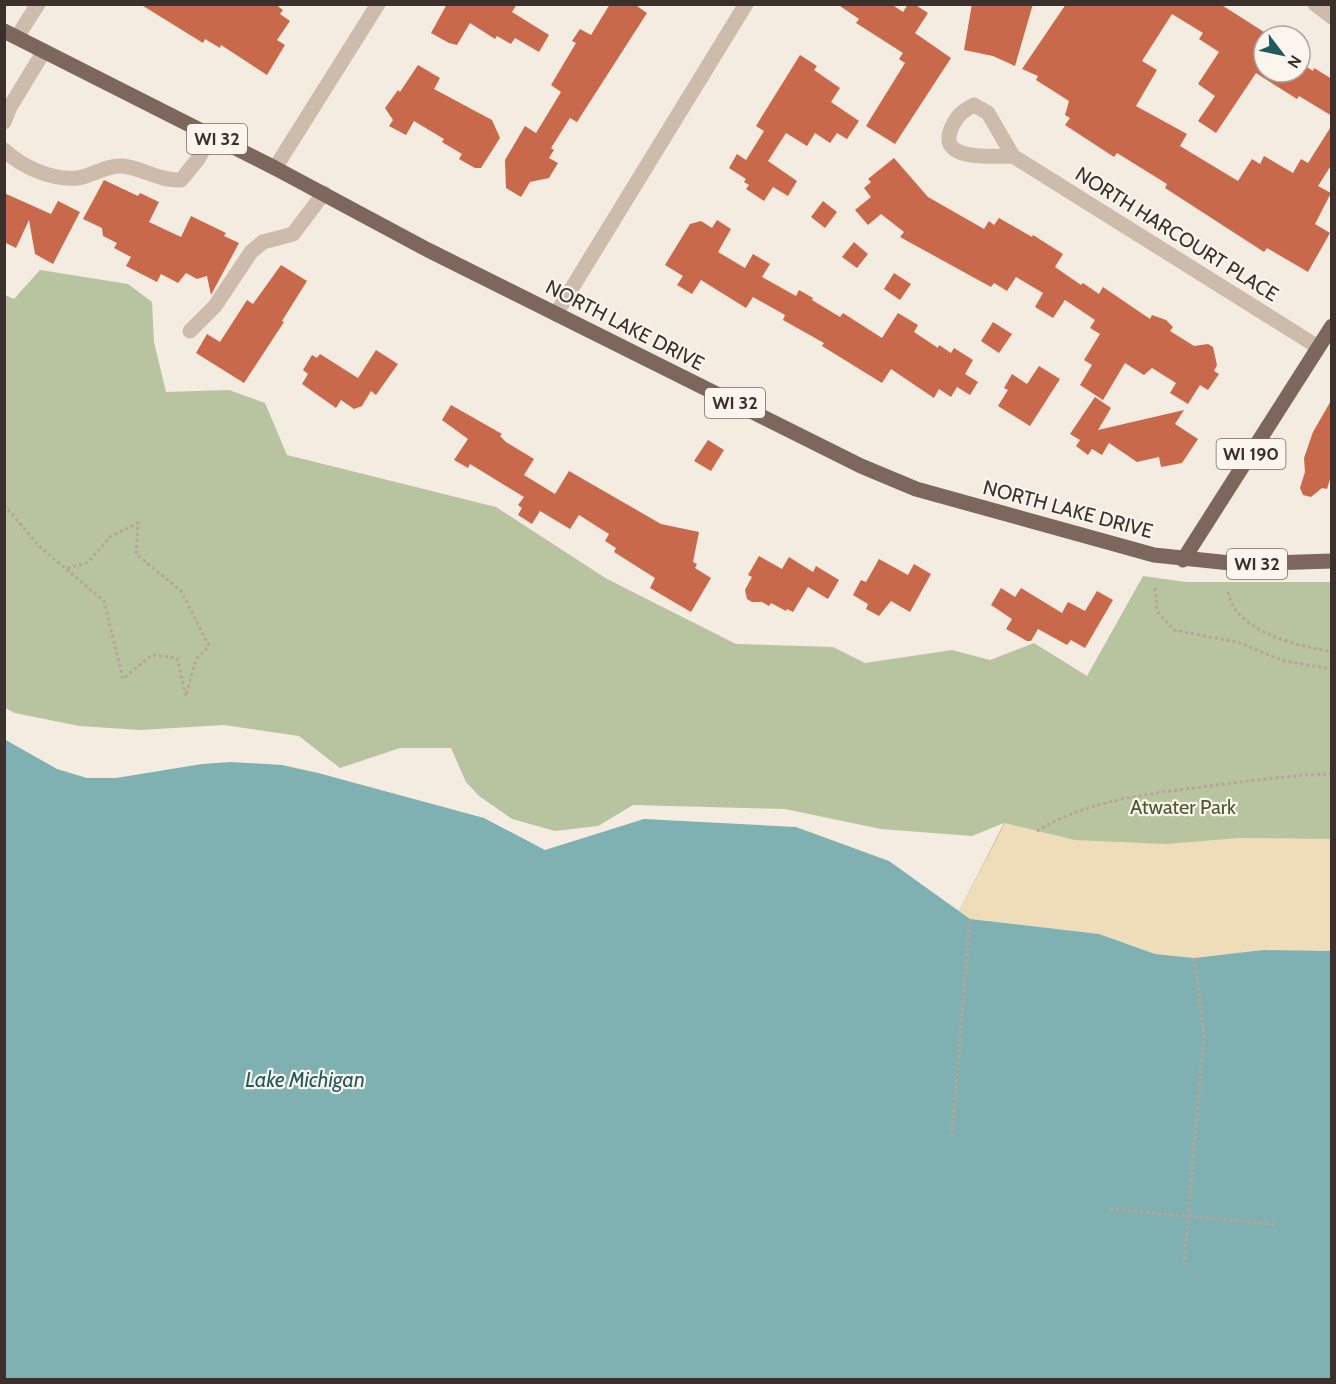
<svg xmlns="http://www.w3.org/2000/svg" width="1336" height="1384" font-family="Cabin,sans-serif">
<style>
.green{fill:#b8c4a0}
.sand{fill:#efdcb8}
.water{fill:#7fb0b2}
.building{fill:#c8694b}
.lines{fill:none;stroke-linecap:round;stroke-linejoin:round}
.path{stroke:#b9a596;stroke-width:3;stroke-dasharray:3 3;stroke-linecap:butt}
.minor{stroke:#cdbbac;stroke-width:15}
.major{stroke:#7d675c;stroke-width:15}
.labels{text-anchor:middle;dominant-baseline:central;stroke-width:4.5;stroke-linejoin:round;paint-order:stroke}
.shield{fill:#fbf5ee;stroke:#756b66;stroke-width:1.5}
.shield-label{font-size:18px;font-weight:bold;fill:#3b302b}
.street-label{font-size:20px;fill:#3b302b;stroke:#fbf5ee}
.park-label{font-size:20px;fill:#4a5a2e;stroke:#fbf5ee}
.water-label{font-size:21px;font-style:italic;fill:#1f5a5e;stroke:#fbf5ee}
</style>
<rect width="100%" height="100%" fill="#f4ebe1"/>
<path class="green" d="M40,270l88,14 24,18 2,40 12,50 63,-2 36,13 22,52 209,52 111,72 129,65 97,3 32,16 87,-13 38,10 44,-17 53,33 56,-100 43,6h145v369l-372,-40 45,-88 -32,13 -91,-7 -96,-20 -152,-4 -35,21 -43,5 -43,-12 -33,-23 -13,-14 -15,-34h-51l-60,20 -41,-32 -75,-11 -84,5 -61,-4 -64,-13 -10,-5v-413l9,4z"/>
<path class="sand" d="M1005,823l70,17 91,4 73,-6 92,1v112l-68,-1 -69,8 -39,-4 -56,-20 -129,-15 -11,-8z"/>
<path class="water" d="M4,739l53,30 30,9h29l86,-14 29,-2 51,3 36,8 166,45 61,32 99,-31 152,8 93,34 81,58 129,15 56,20 39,4 69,-8 68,1v428h-1326z"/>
<path class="building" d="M140,4h135l8,6 -3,4 10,7 -13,19 8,5 -18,30 -46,-30 -1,3 -15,-9 -2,4z
M447,4h70l-5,8 37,23 -10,17 -24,-14 -4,6 -14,-8 -2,3 -25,-16 -13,22 -8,-2 -18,-10z
M610,4h24l13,9 -70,109 -7,-4 -19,30 3,2 -5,8 9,5 -9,15 -19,4 -9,15 -15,-9 -1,-28 20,-34 11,7 25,-41 -10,-7 25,-42 -4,-2 8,-12 11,6z
M837,4h54l12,8 5,-8h6l14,9 -13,20 36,25 -56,86 -29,-18 39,-63 -6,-4 4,-6 -47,-30 3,-4z
M972,4h61l-18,62 -22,-10 -29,-6z
M1066,4h154l44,28v40h36v-9l13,8 1,-3 18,11v37l-33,-20 -2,3 -41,-26 -40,60 -18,-12 17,-25 -17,-12 21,-32 -20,-13 4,-6 -31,-19 -30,47 15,9 -21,36 51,28 -7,12 58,35 14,-22 8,5 4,-8 29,17 8,-14 7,4 24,-38v39l-14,22 13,7 -16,31 15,9 -22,39 -41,-24 -3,4 -99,-64 2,-4 -50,-31 -3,4 -49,-32 5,-7 -5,-3 4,-14 -33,-21 2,-4 -16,-7z
M800,55l17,11 -3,4 26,18 -9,14 28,19 -12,18 -10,-6 -7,10 -15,-10 -8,13 -21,-13 -18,28 29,20 -9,15 -15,-9 -9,14 -18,-12 3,-4 -5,-3 2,-3 -17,-11 8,-14 9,6 18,-29 -8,-5z
M418,65l22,13 -6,11 58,31 8,18 -19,30h-6l-16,-9 3,-5 -20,-12 2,-3 -30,-18 -8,14 -17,-9 4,-6 -8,-12 13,-18 2,2z
M894,158l34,39 56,32 5,-8 5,4 5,-7 33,19 1,-2 30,19 -8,13 26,18 2,-2 16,11 4,-7 47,32 2,-4 14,5 7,7 -3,4 24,15 14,-2 5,3 4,18 -3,6 5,3 -11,16 -8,-5 -12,19 -18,-11 6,-10 -24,-15 -8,7 -19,-12 -22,37 -23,-15 12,-20 -8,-5 16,-26 -10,-6 5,-8 -30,-20 -12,18 -18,-11 8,-14 -27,-16 -9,14 -13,-8 -3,4 -91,-50 4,-5 -23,-18 -13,11 -13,-15 16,-13 -7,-9 7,-6 -3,-3z
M104,180l34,16 2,-3 19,9 -10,20 32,15 10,-21 35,17 -2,3 15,7 -28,52 -4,-19 -10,3 -11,-6 -8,10 -17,-9 -4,8 -31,-16 5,-9 -17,-9 3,-5 -14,-7 -1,-8 -19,-9z
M4,193l47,21 7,-13 22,11 -27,52 -18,-10 -6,-34 -13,28 -12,-6z
M823,201l14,11 -12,16 -14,-11z
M717,220l14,9 -13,23 27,16 8,-14 17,10 -8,13 34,19 3,-6 14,8 -1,2 28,17 3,-4 39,25 16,-25 20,12 -4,7 24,16 1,-3 12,8 3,-5 19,12 -8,14 13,8 -8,13 -13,-8 -6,10 -12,-8 -5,9 -43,-29 -9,14 -60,-37 2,-3 -41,-23 2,-5 -32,-18 -7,11 -45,-28 -9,14 -15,-9 6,-9 -18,-11 25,-41 11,-3 11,7z
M854,242l14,12 -11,14 -15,-11z
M281,265l26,16 -25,40 2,1 -40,61 -48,-30 11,-19 13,8 27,-42 6,4z
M894,273l17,11 -11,16 -16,-11z
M993,322l19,12 -13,19 -18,-12z
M376,350l22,14 -22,31 -5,-4 -9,15 -8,3 -13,-9 -5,8 -34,-24 6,-10 -5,-4 9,-15 5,3 3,-4 38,24z
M1039,366l21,13 -30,47 -32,-20 10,-16 -4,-2 8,-14 15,10z
M1095,397l16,11 -13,22 86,-20 -9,14 23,15 -16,24 -21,4 -2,-10 -22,5 -28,-19 -7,12 -10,-6 -4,6 -12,-9 4,-6 -10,-6z
M1332,399v74l-5,16 -5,-1 -11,9 -8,-2 -3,-7 5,-16 -1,-14 9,-26z
M451,405l51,29 -2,2 6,6 28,17 -10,16 31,19 14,-23 92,53 38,8 -6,30 4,2 -2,4 16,10 -20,34 -41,-24 5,-10 -41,-26 2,-4 -11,-7 4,-7 -30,-19 -9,14 -30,-18 -8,13 -14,-9 4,-7 -4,-3 6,-8 -54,-33 -2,4 -14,-8 14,-21 -26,-19z
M708,440l16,10 -13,21 -17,-10z
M759,556l23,13 7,-12 24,15 3,-6 23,14 -11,19 -20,-12 -15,25 -6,-3 -1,2 -15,-8 -2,3 -7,-4h-10l-5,-3 -2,-9 7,-13 -4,-2z
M879,559l29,16 6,-11 17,10 -21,38 -19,-11 -12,15 -13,-7 2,-5 -15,-9 8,-15 5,2z
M1001,588l14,9 6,-9 41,25 6,-11 17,9 12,-20 16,9 -28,48 -14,-8 -4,5 -29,-16 -7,12h-4l-21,-12 6,-10 -21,-14z"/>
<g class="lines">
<path class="path" d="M4,505l36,42 64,54 19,78 29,-24 25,3 9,38 10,-37 13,-13 -28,-55 -45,-37 2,-31 -27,13 -23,26 -23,7
M1155,588l2,23 17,19 63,12 47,19 48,8
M1228,592c7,40 71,54 104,60
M1037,831c54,-33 119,-38 180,-46 38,-5 76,-10 115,-11
M952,1136l18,-217
M1110,1209l164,15
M1184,1265l20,-231 -10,-76"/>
<path class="minor" d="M1315,4l17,13
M17,37l21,-33
M4,122l6,-15 34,-56
M4,150c18,17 47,30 73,28 15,-2 29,-13 45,-12 21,2 37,15 59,14l17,-21 13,-23
M1013,156c-19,0 -76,6 -62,-27 5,-12 11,-18 23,-24l14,8 25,43 305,191
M275,168l103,-164
M556,314l190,-310
M190,331l25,-25 36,-54 12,-10 30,-8 31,-41"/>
<path class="major" d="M4,31l271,137 153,82 433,216 55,23 238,66 86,9 92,-3
M1183,560l149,-234"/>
</g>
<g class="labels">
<g class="shield">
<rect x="187" y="124" width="60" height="30" rx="4.5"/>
<rect x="705" y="388" width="60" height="30" rx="4.5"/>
<rect x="1216.5" y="439" width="69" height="30" rx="4.5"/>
<rect x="1227" y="549" width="60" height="30" rx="4.5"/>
</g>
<g class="shield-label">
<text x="217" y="139">WI 32</text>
<text x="735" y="403">WI 32</text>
<text x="1251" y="454">WI 190</text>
<text x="1257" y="564">WI 32</text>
</g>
<g class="street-label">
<text transform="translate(1177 234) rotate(32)">NORTH HARCOURT PLACE</text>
<text transform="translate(625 325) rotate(27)">NORTH LAKE DRIVE</text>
<text transform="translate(1068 509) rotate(15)">NORTH LAKE DRIVE</text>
</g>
<g class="park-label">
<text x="1183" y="807">Atwater Park</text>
</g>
<g class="water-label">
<text x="305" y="1079">Lake Michigan</text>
</g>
</g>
<rect width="1336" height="1384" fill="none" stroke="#3b302b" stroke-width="12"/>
<g transform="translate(1282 54) rotate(122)"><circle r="28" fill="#fbf5ee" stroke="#aea6a0" stroke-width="1.5"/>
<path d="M0-4.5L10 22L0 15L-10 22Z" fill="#1f5a5e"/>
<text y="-9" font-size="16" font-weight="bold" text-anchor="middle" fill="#3b302b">N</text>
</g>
</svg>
